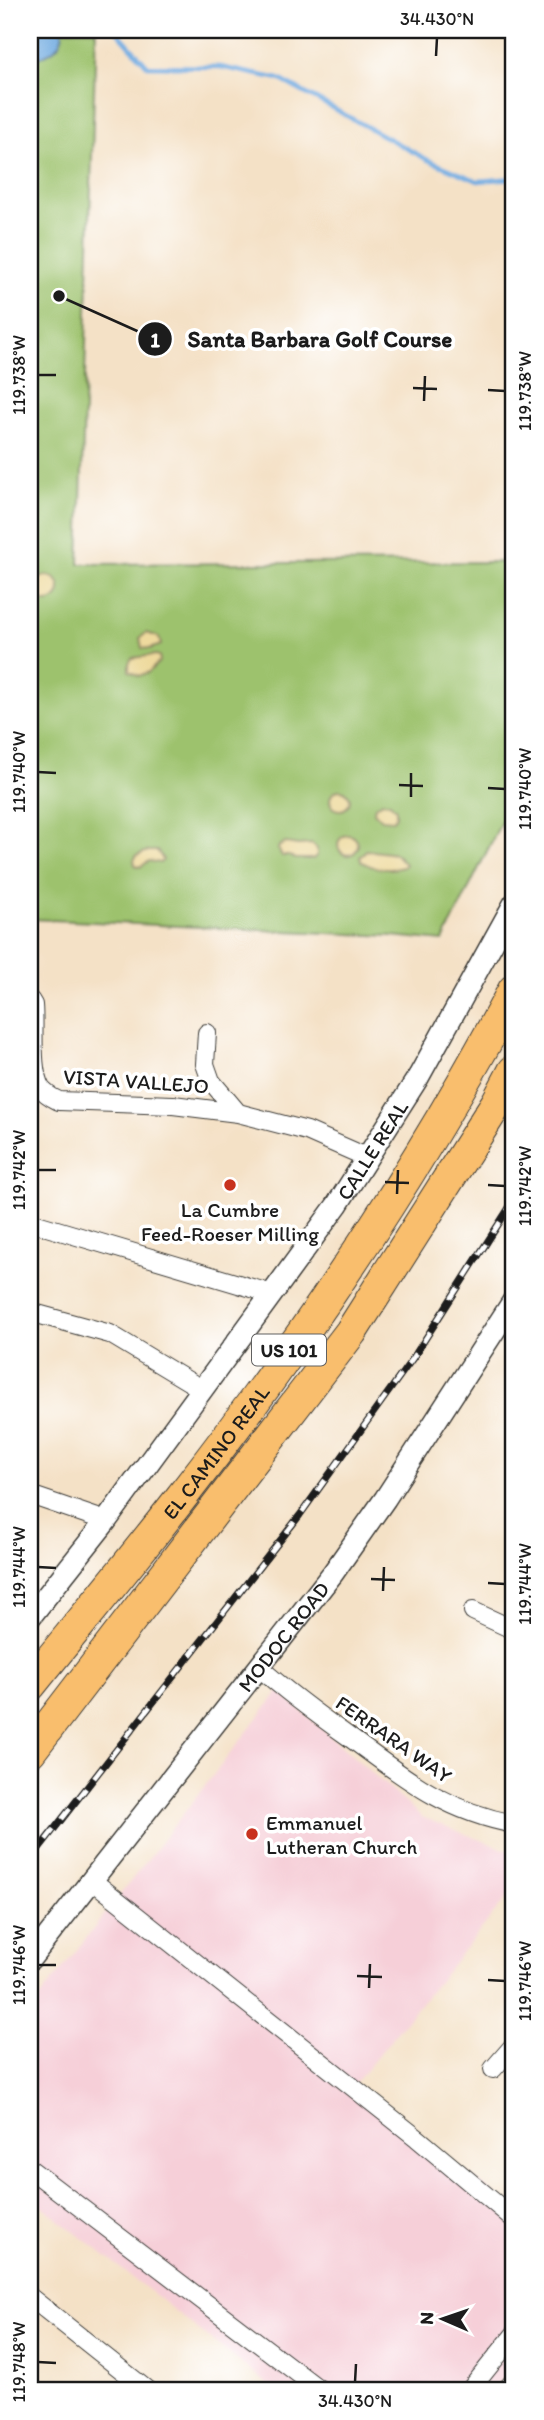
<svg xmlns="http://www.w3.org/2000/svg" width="544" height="2420" font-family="Itim,sans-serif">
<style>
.built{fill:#f6cfd8}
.green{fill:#9dc26d;stroke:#5c6f44;stroke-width:2}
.sand{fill:#eeda9e;stroke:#857b5d;stroke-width:2}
.water{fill:#70aae0;stroke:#46637e;stroke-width:2}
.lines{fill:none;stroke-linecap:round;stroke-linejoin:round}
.stream{stroke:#70aae0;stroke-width:4.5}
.minor-casing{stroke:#3c3a36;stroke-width:20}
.tertiary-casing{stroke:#3c3a36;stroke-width:24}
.motorway-casing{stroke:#3c3a36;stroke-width:34}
.minor{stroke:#fff;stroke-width:18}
.tertiary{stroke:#fff;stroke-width:21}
.motorway{stroke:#f9be6d;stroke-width:32}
.rail-casing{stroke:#1c1c1c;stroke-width:7}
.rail{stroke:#fff;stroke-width:4.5;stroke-dasharray:13;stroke-linecap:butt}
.ticks{fill:none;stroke:#1c1c1c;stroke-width:2.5}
.poi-dot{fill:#c8321e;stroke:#fff;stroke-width:2.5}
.labels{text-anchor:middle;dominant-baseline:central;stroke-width:7;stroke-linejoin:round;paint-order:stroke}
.shield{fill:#fff;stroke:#606060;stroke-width:2}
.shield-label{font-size:19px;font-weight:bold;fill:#1c1c1c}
.street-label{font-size:21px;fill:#1c1c1c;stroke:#fff}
.poi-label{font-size:21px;fill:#1c1c1c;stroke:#fff}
.leader{fill:none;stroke:#1c1c1c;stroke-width:2.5}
.callout-dot{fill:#1c1c1c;stroke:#fff;stroke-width:2.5}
.mark-label{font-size:21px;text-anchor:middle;font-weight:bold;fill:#fff}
.callout-label{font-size:23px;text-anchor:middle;font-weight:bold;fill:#1c1c1c;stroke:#fff;stroke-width:7;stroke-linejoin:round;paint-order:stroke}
.neatline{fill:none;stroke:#1c1c1c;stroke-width:2.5}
.ticks-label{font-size:18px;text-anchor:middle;fill:#1c1c1c}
</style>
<rect width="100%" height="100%" fill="#fff"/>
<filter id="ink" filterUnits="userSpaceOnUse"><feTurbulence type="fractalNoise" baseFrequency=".0143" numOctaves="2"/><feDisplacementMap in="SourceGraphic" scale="14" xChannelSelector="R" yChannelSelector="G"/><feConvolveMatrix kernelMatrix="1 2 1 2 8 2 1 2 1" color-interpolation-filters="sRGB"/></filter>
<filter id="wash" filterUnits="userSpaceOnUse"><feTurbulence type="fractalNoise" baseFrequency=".00686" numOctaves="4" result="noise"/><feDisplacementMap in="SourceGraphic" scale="28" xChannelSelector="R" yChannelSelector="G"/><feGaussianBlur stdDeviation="1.57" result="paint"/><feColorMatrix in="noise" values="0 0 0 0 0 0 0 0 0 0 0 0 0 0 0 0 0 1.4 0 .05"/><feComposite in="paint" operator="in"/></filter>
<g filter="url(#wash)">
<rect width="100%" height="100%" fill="#f4e1c6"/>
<path class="built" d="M279,1691l143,126 92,36v36l-161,197 161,123v157l-23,24h-216l-245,-193v-187z"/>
<path class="green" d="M30,30h66l-17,534 435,-2v234l-71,145 -51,-5 -362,-17z"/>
<path class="sand" d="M34 589a13 13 0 1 1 26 0a13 13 0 1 1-26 0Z
M146,633l13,4 2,8 -11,4 -8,-1 -2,-10z
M156,655l3,1 1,5 -11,11 -10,4 -10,-5v-8l3,-5z
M330 800a10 10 0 1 1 20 0a10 10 0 1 1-20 0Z
M383,802l7,1 6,6v7l-3,4 -12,-1 -7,-7 1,-6z
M338 845a10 10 0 1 1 20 0a10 10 0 1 1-20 0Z
M286,843l12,2 14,-1 5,5v6l-4,4h-17l-7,-3h-7l-4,-7 1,-3z
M366,850l30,4 9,10 -2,3c-13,4 -31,2 -42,-6l-1,-4z
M148,851h10l5,9 -3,3 -11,-2 -9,6 -5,-2 -1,-5 3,-5z"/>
<path class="water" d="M30,30h33c0,20 -17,25 -33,31z"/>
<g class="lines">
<path class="stream" d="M116,30l32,36 72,1 59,12 149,81 50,21 36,-3"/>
</g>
</g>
<g filter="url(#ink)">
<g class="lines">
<defs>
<path id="minor" d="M30,1000l3,5c2,21 -3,66 8,83 5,7 12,10 18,13l114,4 65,8
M207,1033l-2,31 6,17 27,32 69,18 59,26
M30,1222l242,72
M30,1312l80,22 93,56
M30,1495l76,26
M473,1611l41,19
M260,1668c28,25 58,47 89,69 56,41 95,74 165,87
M93,1881l324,257 97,81
M493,2069l21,-24
M30,2169l290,221
M30,2297l117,93
M470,2390l44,-55
M506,2390l8,-9"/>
<g id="tertiary">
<path id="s1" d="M30,1617l76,-96 231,-316 82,-129 95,-172"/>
<path id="s2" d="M30,1959l303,-386 52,-74 129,-199"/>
</g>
<g id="motorway">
<path id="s3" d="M30,1685c50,-62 101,-123 150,-186 124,-159 239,-330 334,-509"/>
<path d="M30,1751l321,-419 146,-229 17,-32"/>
</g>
</defs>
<use href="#minor" class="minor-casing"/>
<use href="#tertiary" class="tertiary-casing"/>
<use href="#motorway" class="motorway-casing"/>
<use href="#minor" class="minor"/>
<use href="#tertiary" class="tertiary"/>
<use href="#motorway" class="motorway"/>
<defs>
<path id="rail" d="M30,1860l270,-345 113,-157 101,-158"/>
</defs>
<use href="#rail" class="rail-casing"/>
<use href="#rail" class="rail"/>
</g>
</g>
<path class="ticks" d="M436,56l1,-18M38,375h18M413,388l24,1M488,390l17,1M424,401l1,-25M38,772l18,1M399,785l24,1M488,788l17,1M411,797v-24M38,1170h18M385,1182l24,1M488,1185l17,1M397,1194l1,-24M38,1567l18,1M371,1579l24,1M488,1583l17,1M383,1591l1,-24M38,1965h18M357,1976l25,1M488,1980l17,1M369,1988l1,-24M38,2362l18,1M355,2382l1,-18"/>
<g class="poi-dot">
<circle cx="230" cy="1185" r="7"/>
<circle cx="252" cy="1834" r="7"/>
</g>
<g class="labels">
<rect class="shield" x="252" y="1334.5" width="74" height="31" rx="5"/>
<g class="shield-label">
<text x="289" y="1350">US 101</text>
</g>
<g class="street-label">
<text transform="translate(136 1081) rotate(4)">VISTA VALLEJO</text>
<text stroke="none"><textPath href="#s1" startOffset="579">CALLE REAL</textPath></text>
<text stroke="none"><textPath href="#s3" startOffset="298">EL CAMINO REAL</textPath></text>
<text stroke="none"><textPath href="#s2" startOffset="410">MODOC ROAD</textPath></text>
<text transform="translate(394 1739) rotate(35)">FERRARA WAY</text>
</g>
<g class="poi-label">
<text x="230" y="1209">La Cumbre<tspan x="230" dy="24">Feed-Roeser Milling</tspan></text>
<text x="266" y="1822" text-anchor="start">Emmanuel<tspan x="266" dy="24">Lutheran Church</tspan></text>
</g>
</g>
<path class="leader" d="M59 296L155 339"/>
<g class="callout-dot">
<circle cx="59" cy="296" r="7"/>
<circle cx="155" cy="339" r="18"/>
</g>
<g class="mark-label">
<text x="155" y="347">1</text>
</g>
<g class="callout-label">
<text x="320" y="347">Santa Barbara Golf Course</text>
</g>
<rect width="544" height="2420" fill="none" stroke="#fff" stroke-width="77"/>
<g transform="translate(443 2319) rotate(272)" stroke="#ffffff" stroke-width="5" paint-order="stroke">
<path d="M0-5L12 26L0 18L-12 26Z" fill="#1c1c1c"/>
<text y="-10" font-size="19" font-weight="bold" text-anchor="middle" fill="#1c1c1c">N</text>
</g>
<rect x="38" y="38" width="467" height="2344" class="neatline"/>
<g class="ticks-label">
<text x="437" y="25">34.430°N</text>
<text transform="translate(19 375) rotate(-90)" y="6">119.738°W</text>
<text transform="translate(525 391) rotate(-90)" y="6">119.738°W</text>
<text transform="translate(19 772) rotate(-90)" y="6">119.740°W</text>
<text transform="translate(525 789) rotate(-90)" y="6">119.740°W</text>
<text transform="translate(19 1170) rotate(-90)" y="6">119.742°W</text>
<text transform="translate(525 1186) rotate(-90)" y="6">119.742°W</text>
<text transform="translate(19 1567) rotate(-90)" y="6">119.744°W</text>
<text transform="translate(525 1584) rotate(-90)" y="6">119.744°W</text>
<text transform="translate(19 1965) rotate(-90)" y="6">119.746°W</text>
<text transform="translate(525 1981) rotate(-90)" y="6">119.746°W</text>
<text transform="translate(19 2362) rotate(-90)" y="6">119.748°W</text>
<text x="355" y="2407">34.430°N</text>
</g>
</svg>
